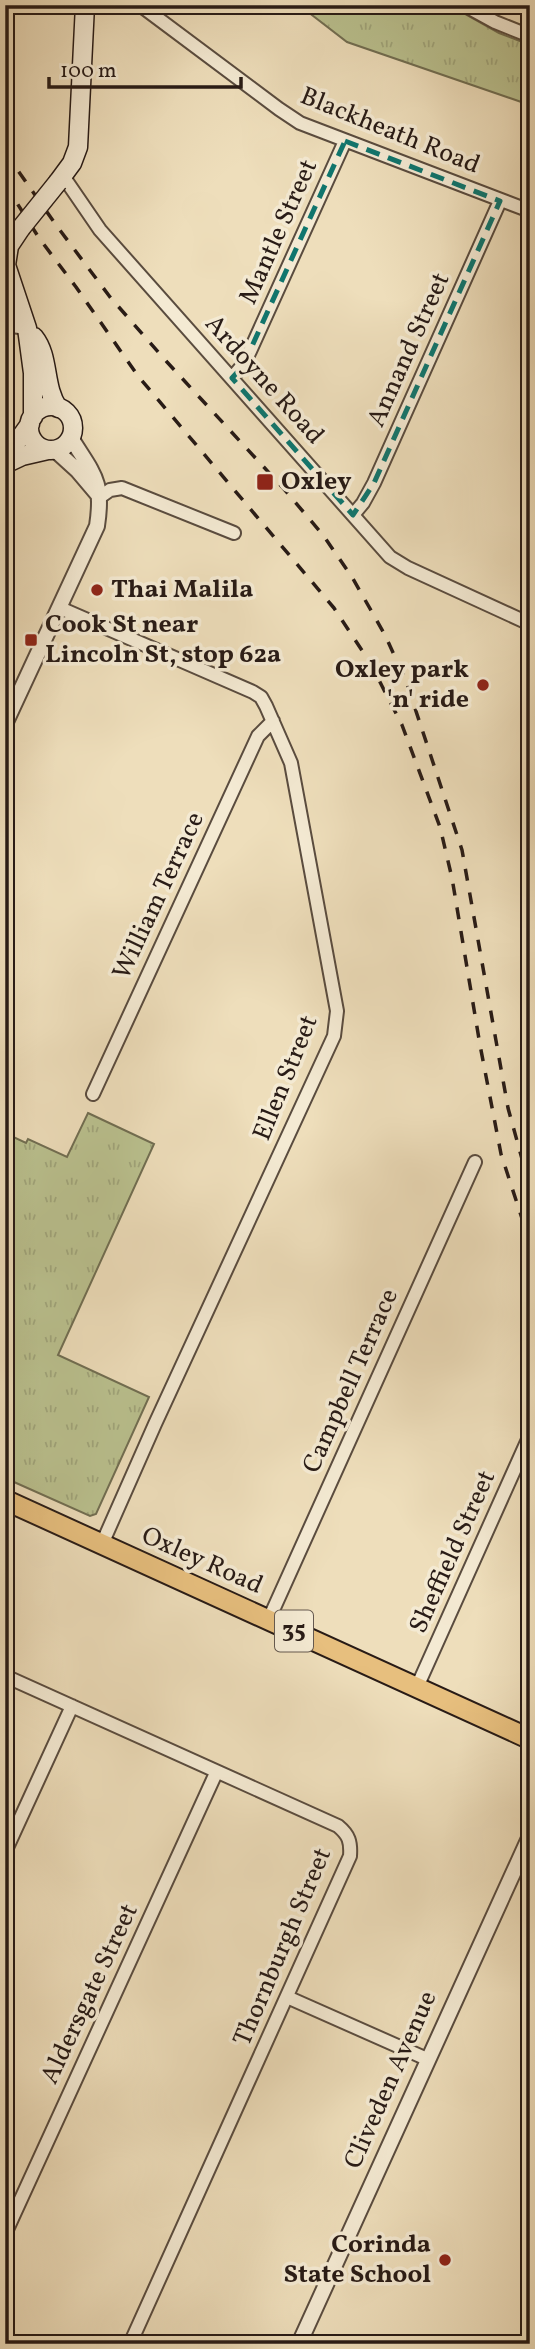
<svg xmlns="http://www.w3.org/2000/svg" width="535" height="2349" font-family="Vollkorn,serif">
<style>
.park{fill:url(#park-tufts);stroke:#716e52;stroke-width:2}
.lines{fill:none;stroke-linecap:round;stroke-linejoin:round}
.minor-casing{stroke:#5a4c3f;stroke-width:16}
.tertiary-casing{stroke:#5a4c3f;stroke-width:18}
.secondary-casing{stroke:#281b16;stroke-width:21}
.primary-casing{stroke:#281b16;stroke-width:23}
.minor{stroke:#f4ead3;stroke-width:12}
.tertiary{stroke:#f4ead3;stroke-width:14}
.secondary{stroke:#f4ead3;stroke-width:18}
.primary{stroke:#e7bf7e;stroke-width:19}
.rail{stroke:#281b16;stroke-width:3.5;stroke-dasharray:12 12;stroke-linecap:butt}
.secondary-bridge-casing{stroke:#281b16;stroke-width:21;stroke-linecap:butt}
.secondary-bridge{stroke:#f4ead3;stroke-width:18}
.marked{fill:none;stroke:#0f766e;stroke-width:5;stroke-dasharray:14 9;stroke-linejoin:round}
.poi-dot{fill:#8f2418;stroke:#f4ead3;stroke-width:2.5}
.labels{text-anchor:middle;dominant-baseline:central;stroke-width:7;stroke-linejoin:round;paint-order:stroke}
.shield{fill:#f4ead3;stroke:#65594f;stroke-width:2}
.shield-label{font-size:24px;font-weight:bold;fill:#281b16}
.street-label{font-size:26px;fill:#281b16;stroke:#f4ead3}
.poi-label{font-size:26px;font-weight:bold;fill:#281b16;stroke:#f4ead3;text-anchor:start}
</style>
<defs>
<pattern id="park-tufts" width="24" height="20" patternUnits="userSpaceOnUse" patternTransform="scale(1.75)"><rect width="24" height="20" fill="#bac18f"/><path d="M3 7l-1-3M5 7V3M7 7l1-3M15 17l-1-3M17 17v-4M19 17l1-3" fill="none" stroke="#a0a57b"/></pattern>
</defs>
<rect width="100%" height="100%" fill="#eedebb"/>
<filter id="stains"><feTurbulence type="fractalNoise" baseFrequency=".00286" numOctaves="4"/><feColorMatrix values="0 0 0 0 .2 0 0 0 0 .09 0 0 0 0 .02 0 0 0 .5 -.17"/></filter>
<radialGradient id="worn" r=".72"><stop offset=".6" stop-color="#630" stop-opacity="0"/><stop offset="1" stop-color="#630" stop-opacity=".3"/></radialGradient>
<path class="park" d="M299,5h150l50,28 31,12v60l-183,-63z
M88,1113l66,31 -96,211 91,42 -53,117 -6,2 -85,-38v-345l21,10 2,-4 39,18z"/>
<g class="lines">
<defs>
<path id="minor" d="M140,5l139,104 21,14 230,88
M464,5l31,17 35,14
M63,176l37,54 290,327 18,11 122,56
M5,311l7,15 15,2
M232,378l11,-13 7,-14 95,-210
M100,497l10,-7 12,-2 112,45
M353,515l10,-12 11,-20 126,-282
M60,608l193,84 8,5 5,9 25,57 46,248 -3,25 -179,388 -53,120
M93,1094l165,-358 15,-15
M269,1619l206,-457
M5,1676l333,150c11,9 13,16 12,30l-220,488
M417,1687l113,-252
M5,1852l67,-146
M287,1997l140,62
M5,2234l211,-461"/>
<path id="tertiary" d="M55,450l22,20 22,26
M5,724l92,-198c7,-46 -4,-52 -26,-88
M299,2344l231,-508"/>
<path id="secondary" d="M58,182l14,-19 6,-16 7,-142
M21,228l-12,18 -3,19 21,63 6,45v44
M34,337c16,20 9,49 24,71
M29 428a22 22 0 1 1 44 0a22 22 0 1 1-44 0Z
M5,453l15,-15 10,-14
M5,464l17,-8 26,-6"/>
<path id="primary" d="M5,1500l525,239"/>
</defs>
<use href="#minor" class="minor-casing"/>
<use href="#tertiary" class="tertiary-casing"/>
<use href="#secondary" class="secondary-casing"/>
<use href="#primary" class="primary-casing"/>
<use href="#minor" class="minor"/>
<use href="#tertiary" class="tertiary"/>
<use href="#secondary" class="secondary"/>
<use href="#primary" class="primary"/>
<path class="rail" d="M5,152l51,73 54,72 57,65 117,127 39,46 29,42 33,58 21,46 56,169 46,258 22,80
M5,184l34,54 37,49 62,89 196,232 37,56 12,24 19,37 38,102 12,51 28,167 21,109 29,89"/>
<defs>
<path id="secondary-bridge" d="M21,228l37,-46"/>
</defs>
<use href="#secondary-bridge" class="secondary-bridge-casing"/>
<use href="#secondary-bridge" class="secondary-bridge"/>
</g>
<path class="marked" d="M345,141l155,60 -126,282 -21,32 -121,-137 11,-12z"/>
<g class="poi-dot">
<rect x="256" y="473" width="18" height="18" rx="3.5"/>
<circle cx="97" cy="590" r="7"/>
<rect x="24" y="633" width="14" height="14" rx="3.5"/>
<circle cx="483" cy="685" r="7"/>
<circle cx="445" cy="2260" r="7"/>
</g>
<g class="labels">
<rect class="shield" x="275" y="1610.5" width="38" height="41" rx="5"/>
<g class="shield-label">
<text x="294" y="1631">35</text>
</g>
<g class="street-label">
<text transform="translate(390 131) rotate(22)">Blackheath Road</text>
<text transform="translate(279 232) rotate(-66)">Mantle Street</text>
<text transform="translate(409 350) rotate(-66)">Annand Street</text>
<text transform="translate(264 380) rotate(48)">Ardoyne Road</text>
<text transform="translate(159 896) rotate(-65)">William Terrace</text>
<text transform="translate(286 1078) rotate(-68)">Ellen Street</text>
<text transform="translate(351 1381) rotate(-66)">Campbell Terrace</text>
<text transform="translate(453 1552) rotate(-66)">Sheffield Street</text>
<text transform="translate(202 1561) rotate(24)">Oxley Road</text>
<text transform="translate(283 1947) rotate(-67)">Thornburgh Street</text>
<text transform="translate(90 1994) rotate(-65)">Aldersgate Street</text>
<text transform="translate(391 2080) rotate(-66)">Cliveden Avenue</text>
</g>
<g class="poi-label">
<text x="281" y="482">Oxley</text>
<text x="111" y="590">Thai Malila</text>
<text x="45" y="625">Cook St near<tspan x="45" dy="30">Lincoln St, stop 62a</tspan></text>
<text x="469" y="670" text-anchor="end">Oxley park<tspan x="469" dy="30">'n' ride</tspan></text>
<text x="431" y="2245" text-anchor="end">Corinda<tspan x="431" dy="30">State School</tspan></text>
</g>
</g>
<rect width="535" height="2349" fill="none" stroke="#eedebb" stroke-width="28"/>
<rect x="7" y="7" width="521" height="2335" fill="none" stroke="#281b16" stroke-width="3.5"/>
<rect x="14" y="14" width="507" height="2321" fill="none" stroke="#281b16" stroke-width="2"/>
<path d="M49 77v10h192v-10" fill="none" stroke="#281b16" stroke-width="3.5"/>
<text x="60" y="77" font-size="21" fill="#281b16" stroke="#f4ead3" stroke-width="5" paint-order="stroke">100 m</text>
<rect width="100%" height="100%" filter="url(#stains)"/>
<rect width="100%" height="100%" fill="url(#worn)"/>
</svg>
